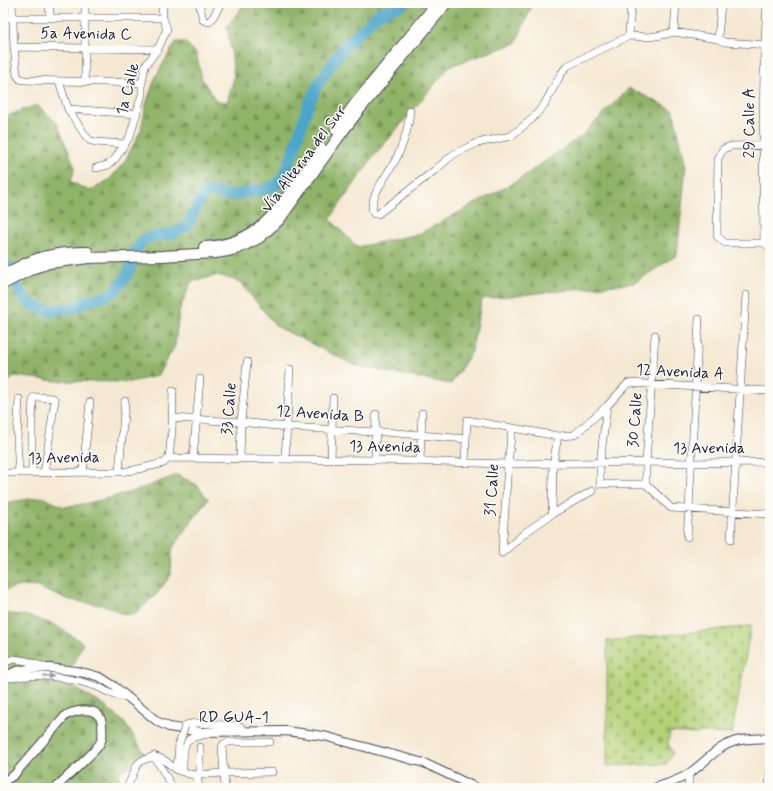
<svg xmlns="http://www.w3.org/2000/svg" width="773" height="791" font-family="Mynerve,sans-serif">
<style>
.forest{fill:url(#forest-firs);stroke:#586a52}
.cemetery{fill:url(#cemetery-stones);stroke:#6b7a59}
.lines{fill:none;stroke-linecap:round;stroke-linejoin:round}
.river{stroke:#4ca5c9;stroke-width:11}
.minor-casing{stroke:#424052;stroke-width:8}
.major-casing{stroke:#424052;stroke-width:10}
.highway-casing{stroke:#424052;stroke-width:12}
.minor{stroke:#fff;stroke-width:7}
.major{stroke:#fff;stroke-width:8}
.highway{stroke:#fff;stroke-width:10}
.minor-bridge-casing{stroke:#424052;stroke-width:8;stroke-linecap:butt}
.minor-bridge{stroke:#fff;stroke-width:7}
.oneway{fill:#9c9ca7}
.labels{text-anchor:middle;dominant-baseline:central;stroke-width:3;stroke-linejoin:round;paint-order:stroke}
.street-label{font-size:16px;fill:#22223b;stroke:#fdfcf7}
</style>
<defs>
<pattern id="forest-firs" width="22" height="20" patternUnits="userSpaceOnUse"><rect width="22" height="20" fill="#8fb368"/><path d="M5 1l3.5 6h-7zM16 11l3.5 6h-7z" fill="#749157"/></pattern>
<pattern id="cemetery-stones" width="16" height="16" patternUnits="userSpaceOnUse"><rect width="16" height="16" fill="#b4d177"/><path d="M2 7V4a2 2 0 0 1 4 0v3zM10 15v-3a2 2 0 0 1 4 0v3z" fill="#9ab368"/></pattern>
</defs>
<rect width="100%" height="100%" fill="#fdfcf7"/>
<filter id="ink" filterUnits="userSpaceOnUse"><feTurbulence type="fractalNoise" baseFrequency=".025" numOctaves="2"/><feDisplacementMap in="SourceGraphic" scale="8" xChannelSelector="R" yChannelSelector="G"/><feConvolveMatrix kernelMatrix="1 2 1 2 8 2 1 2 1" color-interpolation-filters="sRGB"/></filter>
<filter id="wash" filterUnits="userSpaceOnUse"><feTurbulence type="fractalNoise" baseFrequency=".012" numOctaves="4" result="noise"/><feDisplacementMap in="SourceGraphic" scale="16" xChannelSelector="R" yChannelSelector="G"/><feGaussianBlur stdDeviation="0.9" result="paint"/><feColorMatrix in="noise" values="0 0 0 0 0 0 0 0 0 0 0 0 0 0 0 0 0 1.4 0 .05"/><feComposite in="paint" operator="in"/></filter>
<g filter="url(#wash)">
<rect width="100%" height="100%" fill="#f5e8d2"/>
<path class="forest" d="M245,3h288l-17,40 -66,23 -80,95 -40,58 27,28 62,-13 96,-52 65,-45 49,-49 44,22 13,55 -9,90 -43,28 -152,16 -11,54 -20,31 -95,-18 -80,-40 -36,-44 -22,-7 -27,7 -12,29 -4,35 -18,30 -27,6 -74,-1 -41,-5 -12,10v-263l6,-8 28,-10 20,18 18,44 -4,15 19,9 20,-12 15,-18 16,-31 5,-26 10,-28 20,-34h9l11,11 6,26 14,22 11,1 7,-24 -3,-28 -4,-23z
M177,475l20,10 11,14 -36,50 -1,26 -15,20 -21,18 -10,2 -19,-9 -36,-6 -17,-6 -15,-7 -16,-1 -10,2 -9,3v-85l6,-4 33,-5 22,10 25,-4 46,-12z
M3,613l25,3 27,9 28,18 -18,39 40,24 19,16 23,35 -27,14 -3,17h-114z"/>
<path class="cemetery" d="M751,626l-19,108 -33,-2 -2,2 -27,-2 -2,12 5,9 -7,11 -59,2v-125z"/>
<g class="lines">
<path class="river" d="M3,263l4,2
M18,288l5,8 8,9 19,6 27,-4 8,-5 22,-6 6,-4 12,-13 5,-10 7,-21 7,-9 30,-6 13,-7 13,-26 7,-8 9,1 12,3 39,-7 10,-5 7,-9 10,-25 13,-42 12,-26 25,-35 35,-34 25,-9 1,-1"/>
</g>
</g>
<g filter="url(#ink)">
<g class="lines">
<defs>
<path id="minor" d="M12,3l2,44 3,28 3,4 4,1 118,3
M49,3l1,14
M199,3l4,17 6,2 3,-3 9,-16
M3,18h160
M674,32l2,-29
M629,36l2,-33
M718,39l3,-36
M14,47l144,2
M59,81l9,28 17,26 4,5 6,2 30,2
M85,82v-79
M68,109l69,5
M410,110c-1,16 -5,30 -12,45 -6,15 -33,44 -24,59h4l57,-44 19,-16 23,-11 34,-7 21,-17 12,-14 17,-31 6,-8 62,-30 20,1 13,-2 12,-3 44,7 6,3 46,3
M770,145l-39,1 -8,3 -5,10 -1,77 8,7h39l6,4
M96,168l12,-3 7,-6 15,-23 12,-42v-11l3,-17 13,-17 9,-20 -4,-11 -1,-15
M764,243c-1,-80 -2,-160 3,-240
M607,406l-7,57v21h46l25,24 99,6
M172,418l69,4 46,5 89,5h9l81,7
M169,458l3,-28 1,-39
M193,458l7,-79
M240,459l1,-37 6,-60
M285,459l5,-90
M331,460l2,-62
M375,460l1,-46
M420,461l2,-48
M465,463l2,-43 91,16 16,-1 33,-29 21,-23 142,8
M83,472l7,-70
M119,472l6,-71
M3,473l116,-1 15,-2 30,-7 5,-5 206,2 133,4 138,-2 45,1 79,-1
M19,473l-2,-34 2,-40
M32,473v-52l1,-23 2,-1 18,1 2,2 -11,73
M646,484v-22l9,-127
M552,514l1,-50 5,-28
M687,537l2,-28 10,-190
M731,539l15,-244
M502,553l6,-89 4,-36
M502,553l24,-21 26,-18 40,-23
M3,663l11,-4 13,2 18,6
M10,678c29,-5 57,-2 85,8 7,2 13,7 20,9 3,2 8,1 12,2
M185,726l1,-1 9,-2 45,3 5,5
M154,756l19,32
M177,770l2,-26
M183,772c0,-8 -1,-30 7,-33 5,-3 13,-4 18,-5
M197,775l2,13
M200,775v-28
M127,788l10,-23 4,-4 13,-5 10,4 13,10 12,4 8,1 26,-2 49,-1
M225,788l-3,-41 2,-3 4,-2h42
M688,788l1,-14
M769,788l1,-15"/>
<path id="major" d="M3,679l5,-4 8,-4 19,-3h15l25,3 14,3 11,3 14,9 44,36 11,5 32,5 85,-1 38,5 100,27 53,25
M3,782l11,-7 52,-60c12,-5 32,-10 36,8 0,5 1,11 0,15 -2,8 -7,12 -13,18 -6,6 -13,13 -20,19 -5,5 -9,8 -13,13
M655,788c11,-4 22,-7 32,-13 16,-10 28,-27 46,-33 11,-4 25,-3 37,-4"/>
<path id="highway" d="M336,130l18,-25 83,-102
M204,247c26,-1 50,-12 68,-31 7,-8 13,-17 19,-25 10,-14 21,-28 31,-42
M3,275c14,-7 29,-16 44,-19 13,-3 27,-4 41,-4
M3,284l31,-16 15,-5 40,-5 73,-2 53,-3 13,-2 11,-3 20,-10 20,-18 64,-89 17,-22 81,-99 5,-7"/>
</defs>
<use href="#minor" class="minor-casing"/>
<use href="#major" class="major-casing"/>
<use href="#highway" class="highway-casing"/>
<use href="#minor" class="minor"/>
<use href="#major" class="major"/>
<use href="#highway" class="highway"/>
<defs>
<path id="minor-bridge" d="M179,744l6,-18"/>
</defs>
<use href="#minor-bridge" class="minor-bridge-casing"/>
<use href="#minor-bridge" class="minor-bridge"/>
</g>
<defs><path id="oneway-solid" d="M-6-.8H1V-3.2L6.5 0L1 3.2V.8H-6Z"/></defs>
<use class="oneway" href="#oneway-solid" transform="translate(48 676) rotate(3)"/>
</g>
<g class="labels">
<g class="street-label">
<text transform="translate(86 34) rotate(1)">5a Avenida C</text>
<text transform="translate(128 89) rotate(-76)">1a Calle</text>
<text transform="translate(749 123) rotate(-90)">29 Calle A</text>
<text transform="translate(304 159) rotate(-53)">Vía Alterna del Sur</text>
<text transform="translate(680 372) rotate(3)">12 Avenida A</text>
<text transform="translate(229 409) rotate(-85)">33 Calle</text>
<text transform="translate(320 414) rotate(4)">12 Avenida B</text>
<text transform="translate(635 420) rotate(-86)">30 Calle</text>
<text transform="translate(385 447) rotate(1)">13 Avenida</text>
<text x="709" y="448">13 Avenida</text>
<text transform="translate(64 458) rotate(-1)">13 Avenida</text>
<text transform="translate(492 490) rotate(-86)">31 Calle</text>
<text x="234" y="717">RD GUA-1</text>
</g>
</g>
<rect width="773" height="791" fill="none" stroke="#fdfcf7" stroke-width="16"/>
</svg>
